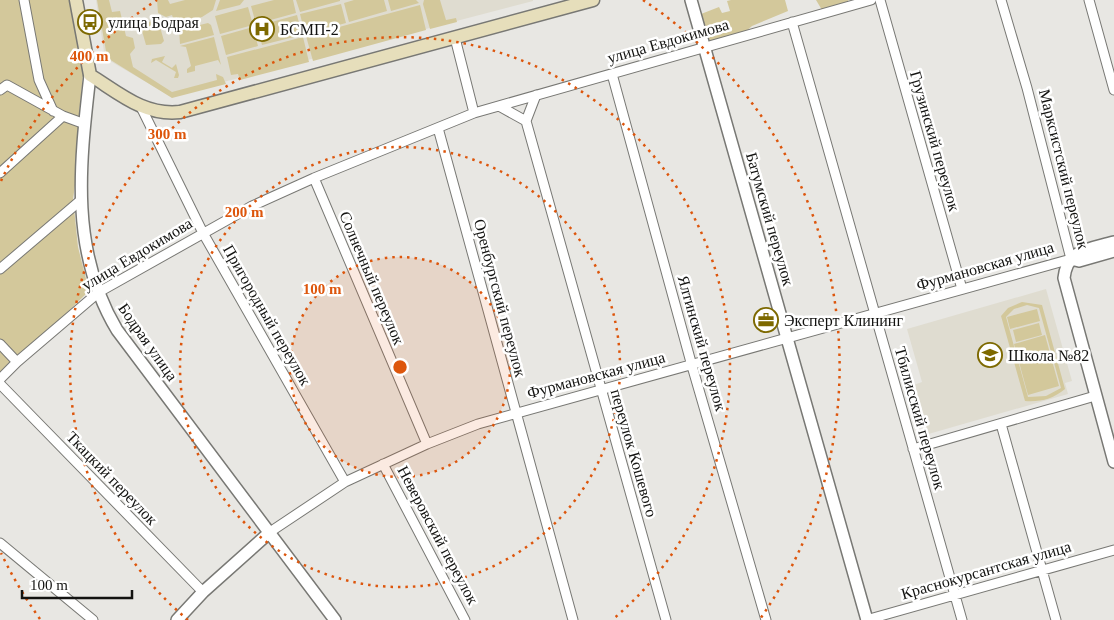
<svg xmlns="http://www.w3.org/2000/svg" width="1114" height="620" font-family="Georgia,serif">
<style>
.built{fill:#dfdcd0}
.green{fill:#d3c89b;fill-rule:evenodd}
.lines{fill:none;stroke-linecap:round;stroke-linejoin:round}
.minor-casing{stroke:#787874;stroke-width:11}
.tertiary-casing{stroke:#787874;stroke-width:14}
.secondary-casing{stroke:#787874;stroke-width:15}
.minor{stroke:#fff;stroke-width:9}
.tertiary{stroke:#fff;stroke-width:11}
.secondary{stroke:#e6debb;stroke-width:12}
.ring{fill:none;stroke:#dd560c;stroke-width:2.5;stroke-dasharray:2.5 5}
.labels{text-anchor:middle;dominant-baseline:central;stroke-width:5;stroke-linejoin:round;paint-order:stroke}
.poi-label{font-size:16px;fill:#131311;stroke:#fff;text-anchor:start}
.street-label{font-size:16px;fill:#131311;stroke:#fff}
.centre{fill:#dd560c;stroke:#fff;stroke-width:2.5}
.ring-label{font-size:15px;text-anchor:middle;font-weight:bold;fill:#dd560c;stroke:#fff;stroke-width:5;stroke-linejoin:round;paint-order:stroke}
</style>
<rect width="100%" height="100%" fill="#e8e7e3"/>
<path class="built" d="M96,0h437v1l-363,95 -65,-38z
M1046,289l26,92 -7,2 3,11 -143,41 -14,-49 11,-4 -15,-53z"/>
<path class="green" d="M0,0h72l12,65 -6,59v41l-5,34 5,48 11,44 -89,87z
M97,0h12l3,12 8,-1 6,25 7,2 2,10 -5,6 3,13 39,25 45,-12 -1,-6 7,3 3,7 -54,14 -63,-39 -2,-2z
M157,0h11l2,4 15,-4h31l-3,10 -11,7 -27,7 -3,-9 -6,2 -8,-4z
M220,0h24l-4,5 -24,6z
M274,0h19l3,13 -40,11 -5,-18z
M296,0h44v1l-40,11z
M354,0h30l3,11 -38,11 -5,-19z
M388,0h28l3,3 -28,8z
M424,0h16l6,20 10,-2 1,4 -27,7 -7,-25z
M731,0h54l3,11 -36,15 -9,8 -30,8 -6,-4 -6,-24 18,-7 3,6 8,-2 -3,-10z
M816,0h32l1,3 -27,7z
M341,4l5,19 -41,11 -5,-20z
M420,5l6,25 -113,31 -7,-25z
M248,7l5,18 -33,9 -5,-18z
M297,15l5,20 -40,10 -5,-19z
M158,20l6,21 -3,3 -15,1 -6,-21z
M208,23l3,2 3,10 -34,9 -1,-14z
M253,27l5,19 -32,9 -5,-19z
M214,37l7,28 -3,-5 -23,6v5l-8,2v-4l4,-3 -5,-19 -6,-1z
M303,37l6,25 -69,18 -2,-6 -7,1 -4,-18z
M165,56l-3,6 10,6 4,-4 3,11 -1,3h-4l2,-6 -20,-12 -5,3 1,-4z
M1022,302l20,3 23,84c-12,10 -24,13 -40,12l-24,-85 7,-8zM1027,305l12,3 22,80 -15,8 -18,1 -22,-80 8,-8z
M1037,309l3,12 -30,8 -3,-12z
M1039,323l3,12 -26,7 -3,-12z
M1045,335l14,51 -31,9 -14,-51z"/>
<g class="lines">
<defs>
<path id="minor" d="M24,0l15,80 14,31
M880,0l82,289
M1089,0l25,90
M792,22l170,598
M455,38l19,75
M612,74l80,292 74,254
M0,90l7,-5 56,31 22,8
M499,106l27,15 10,-26
M141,107l62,126 142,249
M526,121l140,499
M438,128l135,492
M0,173l63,-57
M314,178l113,266
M0,269l81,-69
M0,344l17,18
M0,379l17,-17 82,-70 153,-86 62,-28 160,-65 397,-113
M0,384l203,208
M1001,424l55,196
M913,449l182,-53
M383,464l82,156
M270,532l75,-50 82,-38 51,-20 593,-165 -44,-171 -26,-88
M0,543l93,77
M866,620l248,-70"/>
<path id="tertiary" d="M691,0l176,620
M90,75c-10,88 -21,175 27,255l218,290
M1114,242c-24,7 -47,7 -50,36l50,184
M1071,259l8,2 35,-10
M177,620l26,-28 67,-60"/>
<path id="secondary" d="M76,0l14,75c29,18 54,41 90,37l413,-112"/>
</defs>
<use href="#minor" class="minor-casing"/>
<use href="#tertiary" class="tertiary-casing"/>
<use href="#secondary" class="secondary-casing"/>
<use href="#minor" class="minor"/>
<use href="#tertiary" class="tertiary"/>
<use href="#secondary" class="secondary"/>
</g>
<circle cx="400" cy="367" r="110" fill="#dd560c" fill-opacity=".12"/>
<g class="ring">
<circle cx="400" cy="367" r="110"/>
<circle cx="400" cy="367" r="220"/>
<path d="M188 620A330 330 0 1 1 612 620"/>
<path d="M40 619A440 440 0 0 1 1 553M1 181A440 440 0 0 1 157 0M643 0A440 440 0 0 1 760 619"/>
</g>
<defs>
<symbol id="bus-ring" viewBox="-11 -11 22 22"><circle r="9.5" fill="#fff" stroke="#7d6900" stroke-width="1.5"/><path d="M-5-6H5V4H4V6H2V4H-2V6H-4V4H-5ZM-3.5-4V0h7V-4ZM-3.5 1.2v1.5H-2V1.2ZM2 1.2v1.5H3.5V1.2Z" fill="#7d6900"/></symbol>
<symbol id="hospital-ring" viewBox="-11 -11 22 22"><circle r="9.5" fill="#fff" stroke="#7d6900" stroke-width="1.5"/><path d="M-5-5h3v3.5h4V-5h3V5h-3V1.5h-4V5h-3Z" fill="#7d6900"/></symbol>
<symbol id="office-ring" viewBox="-11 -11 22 22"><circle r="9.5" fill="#fff" stroke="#7d6900" stroke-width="1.5"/><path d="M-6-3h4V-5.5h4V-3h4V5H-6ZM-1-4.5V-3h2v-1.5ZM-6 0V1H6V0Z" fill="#7d6900"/></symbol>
<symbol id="school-ring" viewBox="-11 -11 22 22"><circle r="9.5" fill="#fff" stroke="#7d6900" stroke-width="1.5"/><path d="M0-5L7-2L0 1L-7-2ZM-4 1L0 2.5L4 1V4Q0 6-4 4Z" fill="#7d6900"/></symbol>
</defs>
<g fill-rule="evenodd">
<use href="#bus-ring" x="76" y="8" width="28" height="28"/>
<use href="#hospital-ring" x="248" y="15" width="28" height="28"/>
<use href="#office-ring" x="752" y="306" width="28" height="28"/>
<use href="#school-ring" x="976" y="341" width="28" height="28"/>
</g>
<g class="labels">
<g class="poi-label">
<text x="108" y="22">улица Бодрая</text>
<text x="280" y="29">БСМП-2</text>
<text x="784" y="320">Эксперт Клининг</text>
<text x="1008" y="355">Школа №82</text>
</g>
<g class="street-label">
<text transform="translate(668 41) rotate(-16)">улица Евдокимова</text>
<text transform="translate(935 141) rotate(74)">Грузинский переулок</text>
<text transform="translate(1064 169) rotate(76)">Марксистский переулок</text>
<text transform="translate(770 219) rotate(74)">Батумский переулок</text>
<text transform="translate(137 254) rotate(-31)">улица Евдокимова</text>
<text transform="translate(985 266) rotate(-16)">Фурмановская улица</text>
<text transform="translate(372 278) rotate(67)">Солнечный переулок</text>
<text transform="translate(500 298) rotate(75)">Оренбургский переулок</text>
<text transform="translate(267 315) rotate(60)">Пригородный переулок</text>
<text transform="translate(148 342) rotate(55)">Бодрая улица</text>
<text transform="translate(702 343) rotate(74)">Ялтинский переулок</text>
<text transform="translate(596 375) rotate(-15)">Фурмановская улица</text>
<text transform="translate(920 418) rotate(74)">Тбилисский переулок</text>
<text transform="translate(634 453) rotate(74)">переулок Кошевого</text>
<text transform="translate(112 478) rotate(46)">Ткацкий переулок</text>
<text transform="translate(438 535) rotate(62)">Неверовский переулок</text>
<text transform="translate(986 570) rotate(-16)">Краснокурсантская улица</text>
</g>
</g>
<circle cx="400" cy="367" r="8" class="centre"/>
<g class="ring-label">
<text x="89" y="61">400 m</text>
<text x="167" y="139">300 m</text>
<text x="244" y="217">200 m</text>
<text x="322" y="294">100 m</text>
</g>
<path d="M22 590v8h110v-8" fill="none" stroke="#131311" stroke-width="2.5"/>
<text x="30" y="590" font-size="15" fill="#131311" stroke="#ffffff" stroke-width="4" paint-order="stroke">100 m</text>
</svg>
